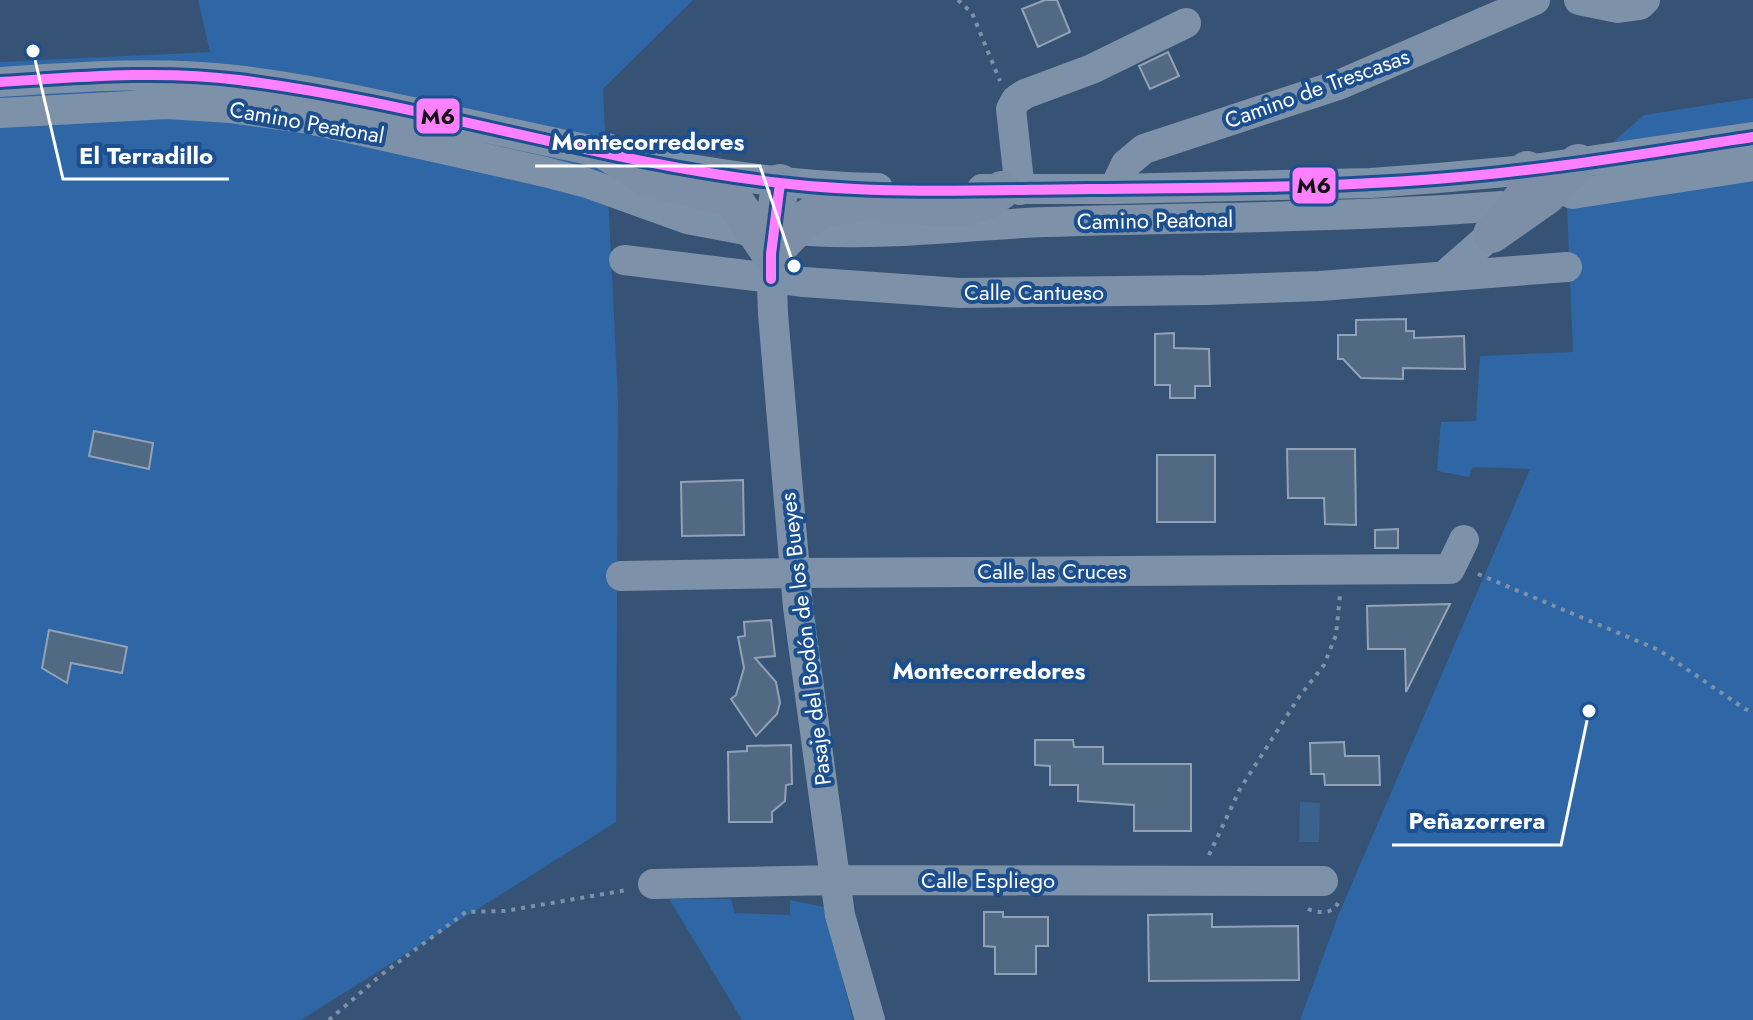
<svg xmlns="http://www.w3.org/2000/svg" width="1753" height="1020" font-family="Jost,sans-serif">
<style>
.green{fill:#2f66a5}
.water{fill:#3b618d}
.building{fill:#526984;stroke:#92a2b6;stroke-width:2}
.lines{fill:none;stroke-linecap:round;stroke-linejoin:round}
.path{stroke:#7d92a8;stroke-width:4;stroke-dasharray:4 6;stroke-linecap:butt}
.minor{stroke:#7d92a8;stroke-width:30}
.major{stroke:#7d8ea7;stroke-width:38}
.bus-1-casing{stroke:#1b4f8f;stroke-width:16}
.bus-1{stroke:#ff80ff;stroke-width:10}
.labels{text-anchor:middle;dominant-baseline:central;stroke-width:8;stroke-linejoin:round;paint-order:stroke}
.street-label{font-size:22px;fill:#fff;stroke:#1b4f8f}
.neighbourhood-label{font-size:24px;font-weight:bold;fill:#fff;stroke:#1b4f8f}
.leader{fill:none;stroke:#fff;stroke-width:3}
.callout-dot{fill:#fff;stroke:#1b4f8f;stroke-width:3}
.callout-label{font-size:24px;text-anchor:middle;font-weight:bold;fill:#fff;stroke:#1b4f8f;stroke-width:8;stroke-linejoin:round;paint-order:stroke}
.line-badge{stroke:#1b4f8f;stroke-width:3}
.pale-badge-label{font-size:22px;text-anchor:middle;font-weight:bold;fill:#111}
</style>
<rect width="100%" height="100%" fill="#365274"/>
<path class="green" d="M198,0h495l-90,89 15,311 -2,422 -315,198h-301v-958l210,-10z
M1753,98v922h-453l38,-104 192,-447 -57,-2 -4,10 -32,-6 4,-49 35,-1 4,-65 93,-4 -7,-169 78,-68z
M669,899h62l4,14 55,2v-15l34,7 29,113h-111z"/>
<path class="water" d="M1300,802l20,1 -1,39h-20z"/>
<path class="building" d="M1045,0h12l13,32 -32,15 -16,-38z
M1168,52l11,24 -29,13 -11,-23z
M1406,319v12h8v7l50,-2 1,33 -62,-1v11l-42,-1 -18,-19h-5v-24h18v-15z
M1174,333v15l35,1 1,37h-15v12h-25v-13h-15v-51z
M94,431l59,12 -4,26 -60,-13z
M1287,449h68l1,76 -31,-1 -1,-26h-36z
M1157,455h58v67h-58z
M743,480l1,55 -62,1 -1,-54z
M1398,529v19h-23v-18z
M1450,604l-44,88 -1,-43h-37l-1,-43z
M771,620l4,36 -20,2 21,24 4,21 -3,11 -21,22 -25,-37 5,-4 8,-27 -6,-31 7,-1 -1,-14z
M49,630l78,17 -5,26 -51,-10 -4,20 -25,-15z
M1035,740h38l1,7h29v17h88v67h-57v-26l-56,-4v-16h-28v-19l-15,-1z
M1344,742l1,14h34l1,29h-55l-1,-11h-13l-1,-31z
M791,745l1,39 -6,1 -1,16 -13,11v10h-43l-1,-70 19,-1v-5z
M984,912h19v5h45v29h-12v28h-41v-27l-11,-1z
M1212,914v13l86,-1 1,54 -150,1 -1,-66z"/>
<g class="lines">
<path class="path" d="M958,0l14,13 28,68
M1478,574l181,76 86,59 8,3
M1209,855l31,-66 59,-92 25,-32 12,-30 4,-40
M1308,909c10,4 24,6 30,-6
M329,1020l52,-45 85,-63 39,-1 122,-21"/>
<path class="minor" d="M1579,0l39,8 22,-3 5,-5
M0,82c79,-5 157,-11 235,-2 56,6 112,18 167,30 157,32 315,75 476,78
M0,113l167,-9 63,4 79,11 236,53 42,11 100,36 58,11
M982,189h132l257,-6 67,-5 89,-8 226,-33
M1114,189l12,-25 18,-15 197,-65 194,-84
M1020,190l-9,-81 5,-9 9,-6 67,-25 94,-46
M1572,194l181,-28
M809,231c80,5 158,-6 237,-9 152,-5 304,-4 456,-16
M771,258l2,56 25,293 42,308 30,105
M624,260l180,22 156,11 246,-3 114,-4 247,-19
M1444,276l48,-42
M621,576l174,-3 655,-4 14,-29
M653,884l182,-4 488,1"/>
<path class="major" d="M607,152l43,27 77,18 11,9 33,48
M1505,220l21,-26 1,-24
M1492,234l54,-38 32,-33
M771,254c15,-14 29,-33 47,-43 27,-15 114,-1 151,-5l18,-6 15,-10
M771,254l9,-71"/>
<defs>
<path id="bus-1" d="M0,82c80,-5 160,-12 239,-2 183,23 358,82 541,103 103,12 207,7 310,6 115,-1 231,-1 346,-10 106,-8 212,-26 317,-42
M771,279v-25l9,-71"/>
</defs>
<use href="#bus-1" class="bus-1-casing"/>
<use href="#bus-1" class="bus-1"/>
</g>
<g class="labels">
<g class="street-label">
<text transform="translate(1317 88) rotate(-20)">Camino de Trescasas</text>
<text transform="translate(307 122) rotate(10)">Camino Peatonal</text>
<text transform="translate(1155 220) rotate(-1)">Camino Peatonal</text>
<text x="1034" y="292">Calle Cantueso</text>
<text x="1052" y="571">Calle las Cruces</text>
<text transform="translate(805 639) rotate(-97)">Pasaje del Bodón de los Bueyes</text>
<text x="988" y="880">Calle Espliego</text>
</g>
<g class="neighbourhood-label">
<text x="989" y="670">Montecorredores</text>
</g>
</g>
<path class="leader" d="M794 266L760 166H535M33 51L63 179H229M1589 711L1561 845H1392"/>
<g class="callout-dot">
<circle cx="794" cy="266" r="8"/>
<circle cx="33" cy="51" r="8"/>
<circle cx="1589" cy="711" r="8"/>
</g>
<g class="callout-label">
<text x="648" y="150">Montecorredores</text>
<text x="146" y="164">El Terradillo</text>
<text x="1477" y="829">Peñazorrera</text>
</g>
<g class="line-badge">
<rect x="415" y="97" width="46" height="38" rx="8" fill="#ff80ff"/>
<rect x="1291" y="166" width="46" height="39" rx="8" fill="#ff80ff"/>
</g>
<g class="pale-badge-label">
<text x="438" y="124">M6</text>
<text x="1314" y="193">M6</text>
</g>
</svg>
